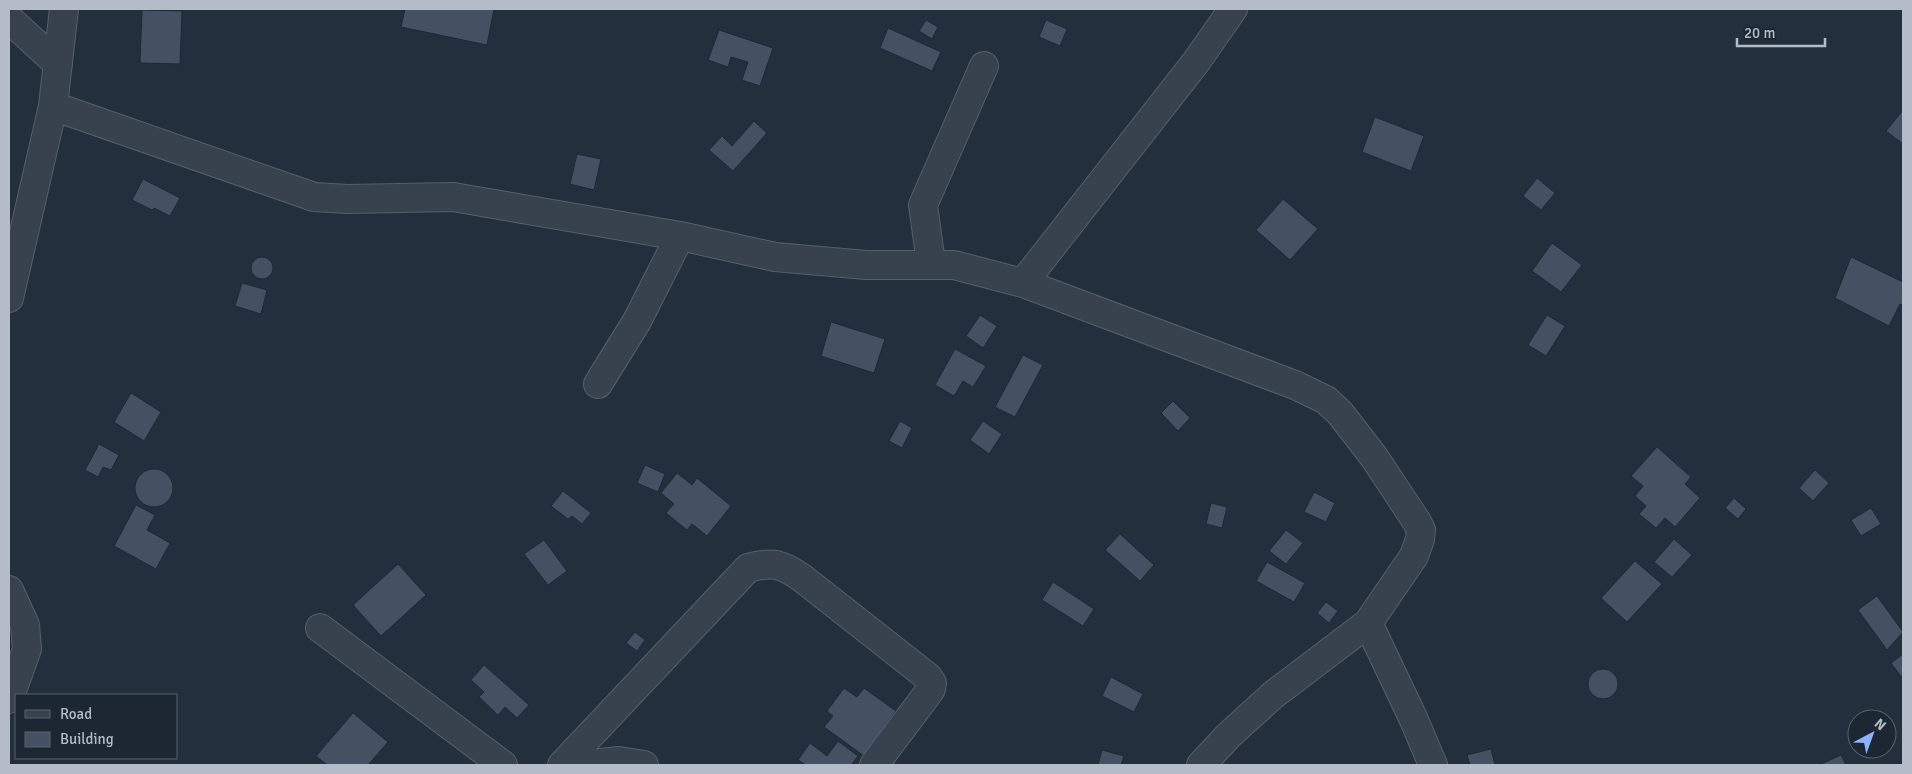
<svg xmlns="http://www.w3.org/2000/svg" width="1912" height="774" font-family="Signika,sans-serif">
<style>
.building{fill:#455162;stroke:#1f2835}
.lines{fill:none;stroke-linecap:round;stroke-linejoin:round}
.minor-casing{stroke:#565f6c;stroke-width:30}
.minor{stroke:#38414e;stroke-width:28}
</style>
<rect width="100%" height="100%" fill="#242f3e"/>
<path class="building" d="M405,9h89l-7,36 -86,-18z
M142,10l40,1 -2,53 -40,-1z
M926,20l12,7 -6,12 -13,-8z
M1046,20l21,9 -7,17 -21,-9z
M888,28l53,24 -9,19 -52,-23z
M719,30l54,18 -13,38 -18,-6 6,-18 -17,-5 -3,10 -20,-7z
M1903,110v34l-17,-13z
M1375,117l49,19 -13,35 -49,-19z
M754,121l13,12 -34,38 -24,-21 13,-14 10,10z
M577,154l24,5 -7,31 -24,-6z
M1537,178l18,15 -14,17 -18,-14z
M143,179l37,19 -10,18 -16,-8 -2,2 -20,-10z
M1283,199l35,30 -28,31 -34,-30z
M1552,243l30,22 -21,27 -29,-21z
M251 268a11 11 0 1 1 22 0a11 11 0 1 1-22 0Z
M1851,257l52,25v23l-3,-1 -11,22 -54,-28z
M242,283l25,7 -6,24 -26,-8z
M980,315l17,11 -14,22 -17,-12z
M1547,315l18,11 -19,30 -18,-11z
M831,322l54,17 -11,34 -53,-17z
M955,349l31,17 -13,21 -10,-6 -9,15 -19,-11z
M1023,355l20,10 -28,52 -20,-10z
M131,393l30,19 -17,29 -30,-19z
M1173,401l17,17 -12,13 -17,-18z
M900,421l12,7 -10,20 -13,-7z
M983,421l19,13 -13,20 -19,-14z
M99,444l20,11 -8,15 -8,-3 -5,10 -13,-7z
M1657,447l34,30 -6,7 15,14 -25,29 -10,-9 -9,10 -17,-14 7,-8 -11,-10 8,-10 -12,-10z
M645,465l20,9 -7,18 -21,-9z
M135 488a19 19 0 1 1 38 0a19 19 0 1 1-38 0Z
M1815,470l14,13 -16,18 -14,-13z
M677,473l15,12 5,-7 34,28 -24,30 -15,-12 -5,6 -21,-17 8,-9 -13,-11z
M563,491l28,22 -9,11 -10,-8 -4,3 -17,-13z
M1314,492l21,11 -9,19 -22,-10z
M1734,498l12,11 -8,10 -13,-11z
M1211,503l16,4 -5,21 -16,-4z
M136,505l19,10 -8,15 23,13 -14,26 -42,-23z
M1871,508l10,16 -20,12 -10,-16z
M1286,530l17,13 -17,21 -17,-13z
M1120,534l34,31 -14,16 -35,-31z
M1674,539l18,16 -20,22 -18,-15z
M544,540l23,31 -19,14 -24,-31z
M1635,561l27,23 -35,38 -26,-24z
M1267,562l38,21 -11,19 -38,-21z
M398,564l28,31 -45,41 -28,-31z
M1053,582l41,27 -11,17 -41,-26z
M1877,596l26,36 -16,18 -29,-40z
M1326,602l12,9 -9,12 -12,-10z
M635,632l10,8 -8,11 -11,-8z
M1903,654v25l-12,-16z
M484,665l45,40 -12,13 -12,-11 -7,8 -19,-18 5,-5 -13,-12z
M1588 684a15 15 0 1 1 30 0a15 15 0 1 1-30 0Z
M1111,677l32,17 -9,18 -32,-16z
M844,688l13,9 7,-9 32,23 -32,45 -40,-29 9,-11 -6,-5z
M353,713l35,29 -20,23h-41l-11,-9z
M838,741l20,15 -7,9h-45l-8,-5 12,-17 17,13z
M1491,749l4,16h-25l-3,-10z
M1102,750l22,6 -3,9h-23z
M1841,755l5,10h-27z"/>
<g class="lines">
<defs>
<path id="minor" d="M9,19l49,45
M53,106l261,91 34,2 105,-2 227,39 95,21 91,8h88l69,18 272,102 31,15 14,13 34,44 43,65 4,8 -1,9 -6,17 -46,67 -95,72 -44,40 -28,30
M931,263l-8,-58 61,-139
M1023,283l173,-221 37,-53
M9,298l44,-192 11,-97
M598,384l39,-63 43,-85
M9,590l16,35 2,24 -18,50
M1368,623l46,97 19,45
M320,628l183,137
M562,765l186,-197c25,-7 34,-4 54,10l126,99 4,6 -1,6 -8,11 -49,65
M583,765l36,-4 25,4"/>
</defs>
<use href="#minor" class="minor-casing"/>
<use href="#minor" class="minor"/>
</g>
<rect width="1912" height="774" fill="none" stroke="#b4bcc9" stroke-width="20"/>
<rect x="15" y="694" width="162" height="65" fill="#1d2633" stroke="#59626f"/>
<rect x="25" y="710" width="25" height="8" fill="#38414e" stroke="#59626f"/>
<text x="60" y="719" font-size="15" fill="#b4bcc9">Road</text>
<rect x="25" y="732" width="25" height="15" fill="#455162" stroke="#59626f"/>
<text x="60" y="744" font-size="15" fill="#b4bcc9">Building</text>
<g transform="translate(1872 734) rotate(41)"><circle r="24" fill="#1d2633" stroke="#59626f"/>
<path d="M0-4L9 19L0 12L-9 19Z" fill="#8ab4f8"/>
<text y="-8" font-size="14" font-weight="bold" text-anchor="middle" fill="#b4bcc9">N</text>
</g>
<path d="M1737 38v8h88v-8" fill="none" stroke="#b4bcc9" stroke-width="2.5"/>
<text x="1744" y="38" font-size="15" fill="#b4bcc9" stroke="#1d2633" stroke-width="4" paint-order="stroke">20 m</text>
</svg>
